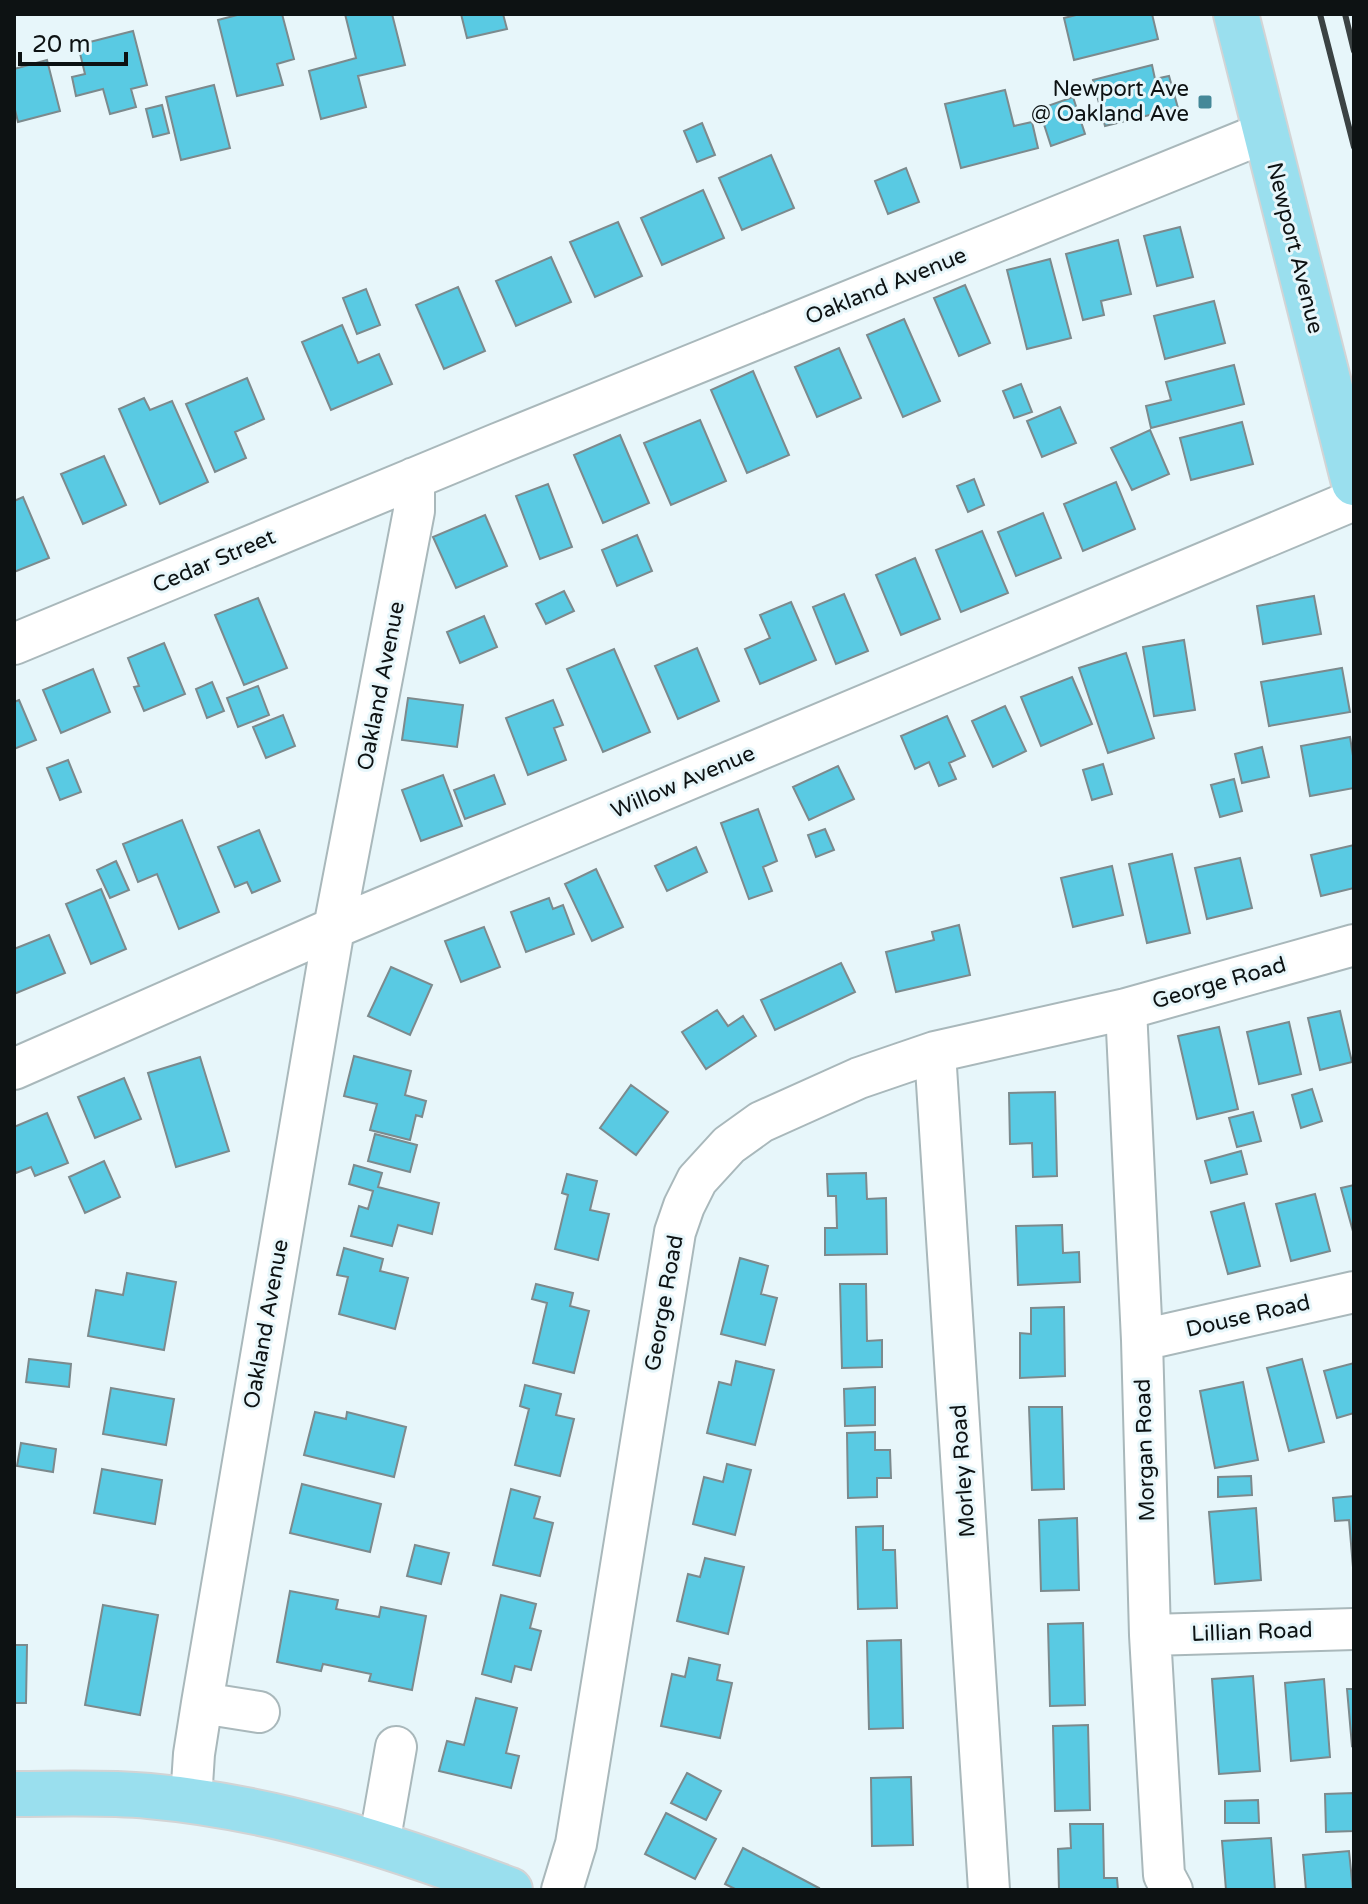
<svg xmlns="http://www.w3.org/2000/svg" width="1368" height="1904" font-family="'Varela Round',sans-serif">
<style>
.building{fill:#59cae3;stroke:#7c8a8d;stroke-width:2}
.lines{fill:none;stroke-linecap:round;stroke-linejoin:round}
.minor-casing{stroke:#a9b8bb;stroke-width:44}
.major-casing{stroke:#d3d4d5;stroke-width:48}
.minor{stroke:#fff;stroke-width:40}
.major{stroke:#9adfee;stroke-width:44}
.rail{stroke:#3b4243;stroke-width:6}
.poi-dot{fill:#458898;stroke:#e7f6fa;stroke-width:3}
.labels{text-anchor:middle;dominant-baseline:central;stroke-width:6;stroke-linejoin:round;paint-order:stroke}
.poi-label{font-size:22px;fill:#0d1213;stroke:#e7f6fa;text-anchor:end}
.street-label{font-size:22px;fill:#0d1213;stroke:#e7f6fa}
</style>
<rect width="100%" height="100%" fill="#e7f6fa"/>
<path class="building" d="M241,14h41l12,45 -17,5 6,21 -46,11 -19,-76z
M345,14h47l13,51 -47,11 8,31 -45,12 -12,-48 47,-13z
M461,14h42l4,15 -40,9z
M1080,14h72l6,25 -84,21 -10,-42z
M133,31l14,54 -16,4 5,18 -26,7 -7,-25 -27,7 -4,-19 13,-3 -7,-29z
M47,60l13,51 -42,11 -4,-16v-37z
M1152,65l3,14 14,-3 9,32 -73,18 -12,-46z
M214,85l16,63 -49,12 -15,-63z
M1005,90l9,36 18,-4 6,26 -77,20 -16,-64z
M1073,97l12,37 -34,12 -12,-37z
M162,105l7,28 -16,4 -7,-28z
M702,123l13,32 -18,7 -13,-31z
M771,155l23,53 -52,22 -23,-52z
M906,168l13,34 -31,12 -13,-33z
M703,190l21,48 -62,27 -21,-47z
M618,222l24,54 -47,21 -25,-55z
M1180,227l13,50 -36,9 -13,-50z
M1118,240l13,54 -30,7 3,14 -21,5 -17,-66z
M551,257l20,45 -55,24 -20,-45z
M1050,259l21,79 -44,11 -20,-79z
M965,285l25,58 -31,13 -25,-58z
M458,287l27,64 -41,18 -28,-64z
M366,289l14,36 -23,9 -14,-36z
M1214,301l11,42 -60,16 -11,-43z
M904,319l36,82 -37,16 -36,-82z
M342,325l16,38 21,-9 13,30 -61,26 -29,-68z
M839,348l22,50 -44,19 -22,-50z
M1234,365l10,39 -93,24 -5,-22 25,-6 -5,-18z
M753,371l36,84 -42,18 -36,-83z
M247,378l17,41 -29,13 11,26 -31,14 -29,-68z
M1021,384l11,28 -18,6 -11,-27z
M144,398l6,12 22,-9 36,81 -48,22 -41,-95z
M1060,407l16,36 -34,14 -15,-36z
M700,420l26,61 -55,24 -27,-62z
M1242,422l11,42 -62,16 -11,-42z
M1150,430l19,44 -37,16 -21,-42z
M620,435l29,68 -46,20 -29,-68z
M104,456l22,49 -43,19 -22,-50z
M974,479l10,26 -16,7 -11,-26z
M1116,482l19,47 -52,22 -19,-47z
M548,484l24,63 -32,12 -24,-63z
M23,497l26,61 -35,14v-71z
M1043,513l18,45 -45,18 -18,-44z
M485,515l22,51 -51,22 -23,-51z
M982,531l26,62 -47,19 -25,-62z
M637,535l15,36 -35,15 -15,-36z
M915,558l25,61 -39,16 -25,-60z
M564,591l10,20 -28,13 -10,-20z
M844,594l24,57 -32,13 -23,-57z
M1314,596l7,38 -58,10 -6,-38z
M258,598l29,70 -43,17 -29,-70z
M791,602l25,58 -56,24 -15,-35 25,-11 -10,-23z
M484,616l13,31 -37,16 -13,-31z
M1184,640l11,70 -41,6 -11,-69z
M164,643l21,51 -41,17 -10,-24 5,-1 -11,-28z
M697,648l22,53 -41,18 -23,-53z
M614,649l36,83 -47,20 -36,-83z
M1126,653l28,85 -46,15 -29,-85z
M1342,668l8,44 -81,14 -8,-44z
M93,669l17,43 -49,21 -18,-43z
M1072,677l20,47 -51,22 -20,-49z
M212,682l12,29 -17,7 -11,-29z
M258,686l11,29 -31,12 -11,-29z
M408,698l55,7 -6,42 -55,-7z
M19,700l17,40 -22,9v-47z
M553,700l10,25 -9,3 12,32 -38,15 -22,-57z
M1005,706l21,45 -33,16 -21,-46z
M283,715l12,31 -29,12 -13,-31z
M947,716l18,40 -16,7 7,16 -17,7 -10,-24 -14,7 -14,-33z
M1350,737l4,25v26l-44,8 -9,-50z
M1262,747l7,30 -27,6 -7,-29z
M68,760l13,32 -21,8 -13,-32z
M1103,764l9,30 -20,6 -9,-30z
M838,766l16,33 -45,21 -16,-33z
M443,775l19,51 -41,15 -19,-51z
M494,775l11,29 -40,15 -11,-29z
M1234,779l8,32 -22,6 -9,-32z
M758,809l19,52 -14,6 9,24 -23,8 -28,-76z
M182,820l37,92 -40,17 -22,-55 -19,8 -15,-38z
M825,829l9,21 -18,7 -8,-22z
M259,830l21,51 -28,12 -5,-11 -12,5 -17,-40z
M1354,845v43l-33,8 -10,-41z
M696,847l11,25 -40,19 -12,-25z
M1172,854l18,79 -43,10 -18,-79z
M1240,858l12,50 -45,11 -12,-51z
M116,861l13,29 -19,8 -13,-28z
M1112,866l11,49 -50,12 -12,-49z
M596,869l27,58 -31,14 -27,-57z
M101,889l25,60 -35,15 -25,-60z
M549,898l4,11 10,-4 11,29 -48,18 -15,-40z
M959,925l11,50 -74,17 -10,-40 48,-12 -2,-8z
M484,927l16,40 -39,15 -16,-41z
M49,935l16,38 -51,21v-45z
M841,963l14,29 -80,38 -14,-30z
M391,967l41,18 -22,50 -42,-19z
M717,1010l11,16 15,-10 13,20 -50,33 -24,-37z
M1340,1011l12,51 -32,8 -12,-52z
M1289,1022l12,52 -42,10 -12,-52z
M1219,1027l19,82 -41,10 -19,-83z
M354,1056l57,15 -6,24 21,6 -4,16 -6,-2 -6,25 -40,-10 7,-26 -33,-8z
M200,1057l29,94 -53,16 -28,-94z
M124,1078l17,41 -46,19 -17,-41z
M631,1085l37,27 -32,43 -36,-27z
M1312,1089l10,32 -21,7 -9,-33z
M1055,1092l2,84 -24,1 -1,-34 -22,1 -1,-51z
M1253,1112l8,29 -24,6 -8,-29z
M47,1113l21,50 -33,13 -4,-9 -15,6 -2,-4v-42z
M375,1134l42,11 -7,27 -42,-11z
M1241,1151l6,23 -36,9 -6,-22z
M104,1161l16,36 -35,16 -16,-36z
M354,1165l28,8 -4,14 61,16 -7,31 -34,-9 -6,21 -41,-10 8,-30 9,3 5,-18 -24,-7z
M866,1173l1,26 19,-1 1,56 -62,1v-27h12l-1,-32h-8l-1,-22z
M567,1174l30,7 -7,29 19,4 -11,46 -43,-11 13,-54 -6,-2z
M1354,1185v50l-13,-47z
M1315,1194l15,57 -39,10 -15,-57z
M1244,1203l16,63 -32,8 -17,-62z
M1062,1225l1,28 16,-1 1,30 -62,3 -2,-59z
M344,1248l39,11 -3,12 28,7 -13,51 -56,-15 9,-37 -11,-2z
M740,1258l28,8 -7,28 16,4 -12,47 -44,-11z
M127,1273l49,9 -12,68 -76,-14 8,-46 27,5z
M536,1284l37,9 -3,13 19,5 -15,62 -41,-10 14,-60 -15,-4z
M840,1284h26l1,57 15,-1v27l-40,1z
M1064,1307l1,69 -45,2v-45l11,1v-26z
M29,1359l42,5 -2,23 -43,-5z
M1302,1359l22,83 -35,9 -22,-83z
M736,1361l38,9 -19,75 -48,-12 12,-51 12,3z
M1354,1363v50l-17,5 -13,-47z
M1243,1382l15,78 -43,8 -15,-77z
M525,1385l36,9 -5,21 18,4 -14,57 -45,-11 14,-56 -9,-3z
M875,1387v38l-30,1 -1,-37z
M111,1388l63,11 -8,46 -63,-11z
M1029,1407h33l2,82 -32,1z
M315,1412l31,7 1,-7 59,15 -12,50 -90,-22z
M875,1432v18h15l1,28h-14v19l-29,1 -1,-65z
M21,1443l35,6 -3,23 -36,-6z
M727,1464l24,6 -16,65 -42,-11 11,-47 19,5z
M102,1469l60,11 -7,44 -61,-11z
M1251,1476l1,19 -34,2v-20z
M302,1484l79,20 -11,48 -80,-19z
M511,1489l29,8 -6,21 19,5 -13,53 -47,-11z
M1354,1496v83l-5,-59 -14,1 -2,-23z
M1256,1508l5,72 -46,4 -6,-72z
M1077,1518l2,72 -38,1 -2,-71z
M883,1526v24h12l2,58 -39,1 -2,-82z
M415,1545l34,8 -8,31 -34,-8z
M705,1558l39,9 -16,67 -51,-13 11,-47 12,3z
M290,1591l48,9 -2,9 43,8 2,-10 45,9 -14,74 -43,-9 2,-7 -48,-10 -2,7 -44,-9z
M501,1595l35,9 -6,24 11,3 -10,39 -16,-4 -4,16 -29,-8z
M103,1605l55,10 -18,100 -55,-10z
M1083,1623l2,82 -35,1 -2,-82z
M901,1640l2,88 -34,1 -2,-88z
M14,1645h13l-1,58h-12z
M689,1658l31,7 -3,15 15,3 -12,55 -59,-12 11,-52 13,3z
M1253,1676l7,95 -41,3 -7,-95z
M1324,1679l6,78 -39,4 -6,-78z
M1347,1689h7v56l-2,1z
M476,1698l41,10 -11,45 13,3 -8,32 -72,-17 8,-30 17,4z
M1088,1725l2,85 -35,1 -2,-85z
M687,1773l34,18 -15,29 -35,-17z
M911,1777l2,68 -41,1 -1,-68z
M1354,1793v38l-28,1 -1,-38z
M1258,1800l1,23h-34v-22z
M666,1813l50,26 -21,40 -50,-25z
M1070,1824h33l1,54h13l1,12h-59l-1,-41 13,-1z
M1271,1838l4,52h-49l-4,-49z
M743,1848l76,40 -1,2h-81l-12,-6z
M1349,1851l4,39h-47l-3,-35z"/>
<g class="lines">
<defs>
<path id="minor" d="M14,644l483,-200 769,-312
M1126,1009l16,331 8,295 14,240 8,15
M935,1052l54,838
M14,1069l320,-141 1020,-428
M1142,1340l212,-48
M1150,1635l204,-6
M202,1703l57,9
M191,1800l3,-46 8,-51 132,-775 80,-417v-33
M379,1844l17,-97
M562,1890l14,-46 99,-612 9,-26 13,-26 32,-35 32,-23 98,-44 76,-26 191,-43 228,-64"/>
<path id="major" d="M1236,14l118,469
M14,1794c45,0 90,-2 135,2 125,11 244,50 361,94"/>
</defs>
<use href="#minor" class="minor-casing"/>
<use href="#major" class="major-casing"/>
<use href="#minor" class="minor"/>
<use href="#major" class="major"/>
<path class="rail" d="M1320,14l34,133
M1345,14l9,37"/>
</g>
<rect class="poi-dot" x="1197" y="94" width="16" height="16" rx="4"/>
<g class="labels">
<g class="poi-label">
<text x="1189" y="89">Newport Ave<tspan x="1189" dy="25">@ Oakland Ave</tspan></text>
</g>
<g class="street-label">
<text transform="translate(1295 248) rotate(76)">Newport Avenue</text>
<text transform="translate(886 286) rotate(-22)">Oakland Avenue</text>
<text transform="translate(214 561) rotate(-23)">Cedar Street</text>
<text transform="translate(381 686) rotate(-79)">Oakland Avenue</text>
<text transform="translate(683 782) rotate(-23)">Willow Avenue</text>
<text transform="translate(1219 983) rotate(-16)">George Road</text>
<text transform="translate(664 1303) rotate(-80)">George Road</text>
<text transform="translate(1248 1316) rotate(-13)">Douse Road</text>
<text transform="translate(266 1324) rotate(-80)">Oakland Avenue</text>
<text transform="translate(1145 1450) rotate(-92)">Morgan Road</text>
<text transform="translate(963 1471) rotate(-94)">Morley Road</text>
<text transform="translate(1252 1632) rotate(-2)">Lillian Road</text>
</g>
</g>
<rect width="1368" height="1904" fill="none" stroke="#0d1213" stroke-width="32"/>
<path d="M20 52v12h106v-12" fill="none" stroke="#0d1213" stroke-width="4"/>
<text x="32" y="52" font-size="24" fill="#0d1213" stroke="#e7f6fa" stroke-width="6" paint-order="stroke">20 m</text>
</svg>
